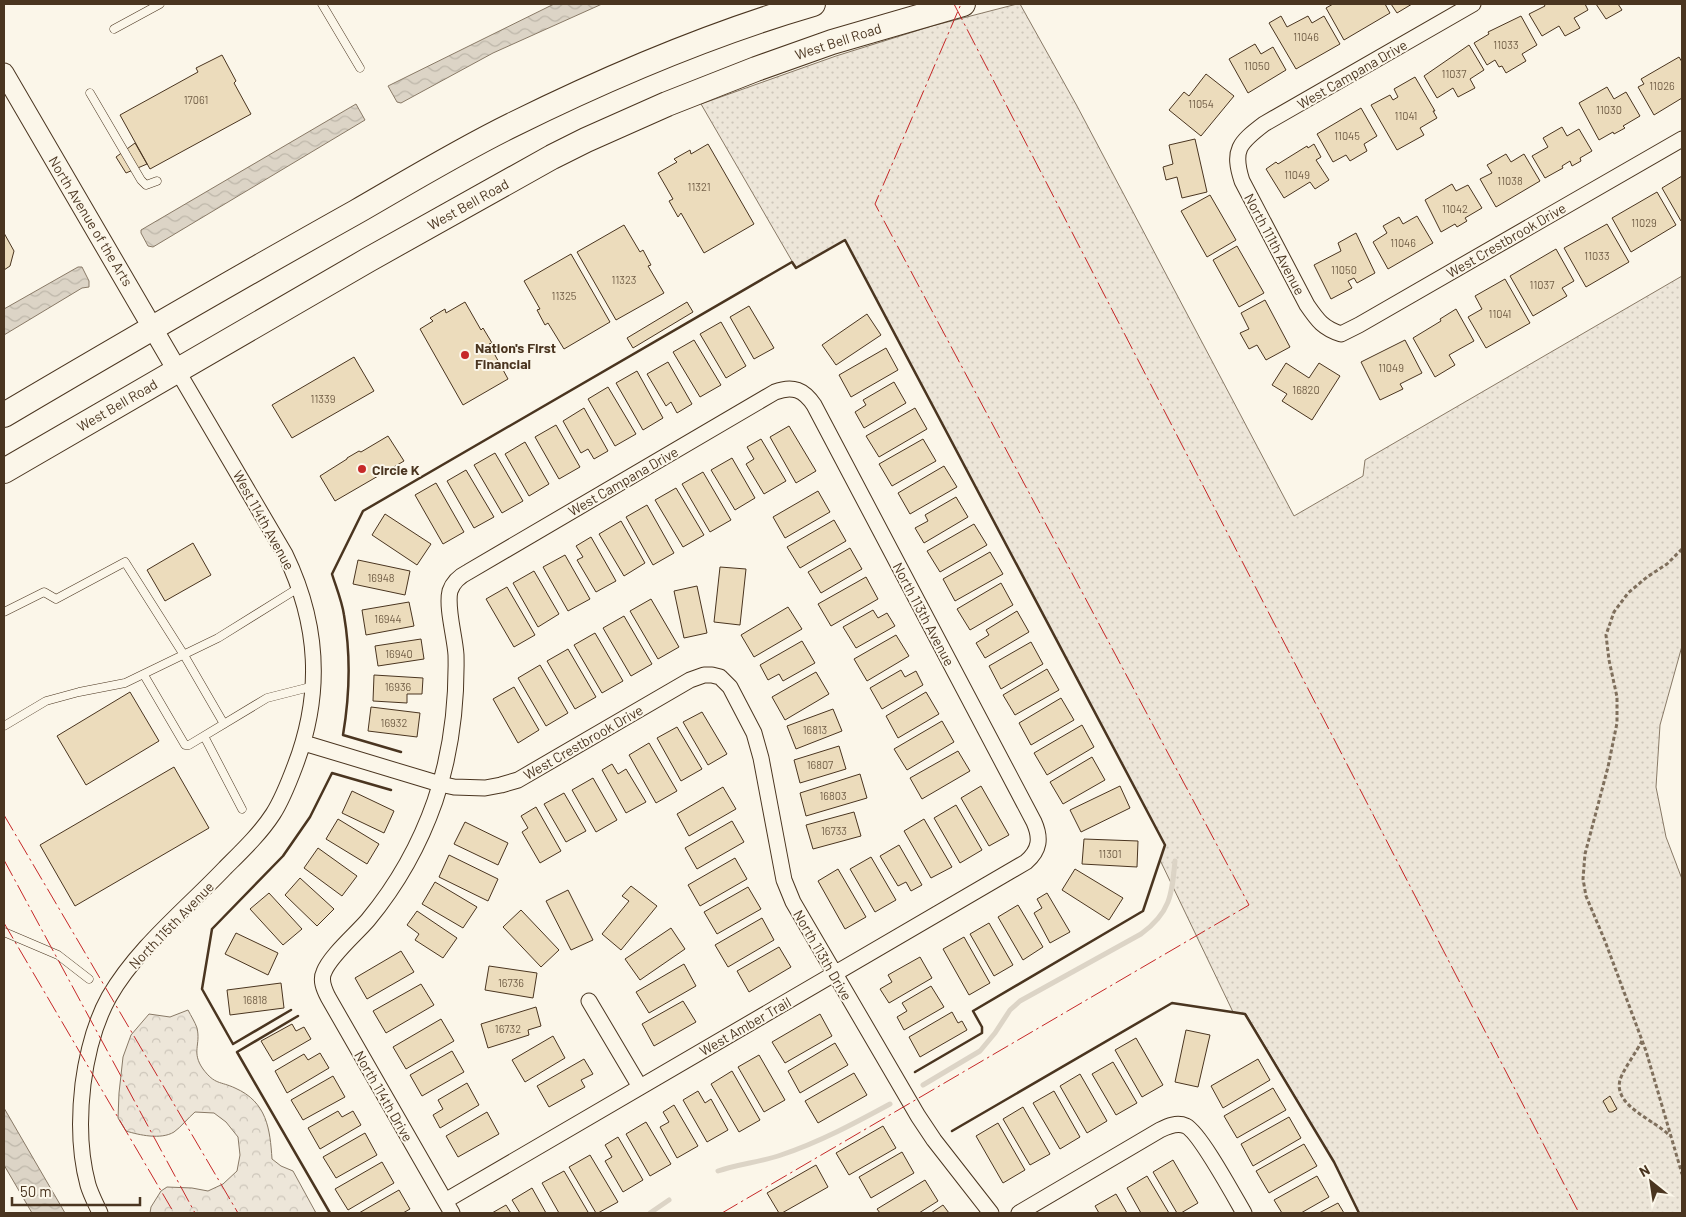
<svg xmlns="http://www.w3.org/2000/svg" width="1686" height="1217" font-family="Barlow,sans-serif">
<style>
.grass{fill:url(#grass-dots);stroke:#887966}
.forest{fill:url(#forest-crowns);stroke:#887966}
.water{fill:url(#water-waves);stroke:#887966}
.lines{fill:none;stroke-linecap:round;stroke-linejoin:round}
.stream{stroke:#dcd4c6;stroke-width:5}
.building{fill:#ecdcbc;stroke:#4a3520}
.service-casing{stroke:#4a3520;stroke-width:9}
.minor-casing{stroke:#4a3520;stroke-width:17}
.tertiary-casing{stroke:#4a3520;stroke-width:21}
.primary-casing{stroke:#4a3520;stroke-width:26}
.path{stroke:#7f6f5c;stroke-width:3;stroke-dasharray:4 2.5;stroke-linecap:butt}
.service{stroke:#fbf6e9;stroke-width:8}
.minor{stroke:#fbf6e9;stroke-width:15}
.tertiary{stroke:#fbf6e9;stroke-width:19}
.primary{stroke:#fbf6e9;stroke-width:24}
.wall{stroke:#4a3520;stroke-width:2.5}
.power{stroke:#c62828;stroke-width:1;stroke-dasharray:18 4 2.5 4;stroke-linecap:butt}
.poi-dot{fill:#c62828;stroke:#fbf6e9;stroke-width:2}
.labels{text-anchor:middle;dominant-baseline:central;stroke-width:4;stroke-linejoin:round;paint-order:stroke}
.number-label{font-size:11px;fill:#725f47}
.street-label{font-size:14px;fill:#4a3520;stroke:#fbf6e9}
.poi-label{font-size:14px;font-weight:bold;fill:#4a3520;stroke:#fbf6e9;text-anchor:start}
</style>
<defs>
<pattern id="grass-dots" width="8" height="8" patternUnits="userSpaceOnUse" patternTransform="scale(1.25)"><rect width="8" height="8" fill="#ede6d9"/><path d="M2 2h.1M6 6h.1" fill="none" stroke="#cdc6ba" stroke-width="1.8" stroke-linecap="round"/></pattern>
<pattern id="forest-crowns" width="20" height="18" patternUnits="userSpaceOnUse" patternTransform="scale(1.25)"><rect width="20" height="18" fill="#ede6d9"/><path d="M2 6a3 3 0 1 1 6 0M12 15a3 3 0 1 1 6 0" fill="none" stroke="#cdc6ba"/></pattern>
<pattern id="water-waves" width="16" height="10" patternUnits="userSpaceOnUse" patternTransform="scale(1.25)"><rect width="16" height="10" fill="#dcd4c6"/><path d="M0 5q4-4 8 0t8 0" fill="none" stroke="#beb7aa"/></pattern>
</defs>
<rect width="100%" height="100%" fill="#fbf6e9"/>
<path class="grass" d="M1017,4h3l57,102 217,410 69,-40 2,-16 317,-184v370l-22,79 -4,62 10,50 16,42v334h-323l-25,-51 -88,-148 -13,-2 -73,-152 5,-15 -320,-605 -49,28 -95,-164 135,-48 96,-30z"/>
<path class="forest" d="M188,1010c3,6 7,12 9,18 4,17 -6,24 6,41 12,16 17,12 32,19 32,14 35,41 37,71l9,7 12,5 23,42h-166l1,-6 10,-16 6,-4 25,1 16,3 15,-7 14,-13 3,-16 -2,-18 -12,-15 -12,-9 -19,-1c-7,6 -14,15 -21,20 -13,8 -35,3 -48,-1l-8,-13 1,-25 4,-36 8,-22 18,-21 21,3z"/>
<path class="water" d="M554,4h48l-109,49 -92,50 -4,-1 -9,-16z
M356,104l9,16 -212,127 -5,-1 -7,-13v-3z
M78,267h4l7,14v6l-7,1 -78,47v-26z
M4,1108l61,105h-33l-28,-48z"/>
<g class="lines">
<path class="stream" d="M923,1085l57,-34 15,-18 15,-23 10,-9 121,-67c29,-21 31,-39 34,-73
M718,1171c20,-7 43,-9 63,-16 39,-13 74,-32 109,-51
M650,1213l19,-13"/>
</g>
<path class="building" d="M1333,4h52l5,9 -46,27 -18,-32z
M1391,4h21l-15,9z
M1544,4h41l3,6 -14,8 6,10 -15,8 -6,-10 -17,10 -13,-22 16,-8z
M1596,4h22l4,6 -16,9z
M1281,16l6,11 21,-11 4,7 12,-7 16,28 -44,25 -27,-46z
M1521,16l16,29 -15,9 4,7 -20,12 -4,-7 -3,1 -4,-7 -8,5 -13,-22 15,-9 -1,-2z
M1255,44l6,10 12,-7 13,23 -38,23 -19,-34z
M1469,45l15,25 -14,9 5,9 -17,9 -5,-9 -16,10 -13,-22z
M222,55l14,26 -2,2 17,31 -101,55 -30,-54 78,-43 -2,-4z
M1679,57l3,5v36l-28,17 -16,-28 6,-3 -3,-5z
M1206,74l28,22 -33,40 -32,-26 15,-18 5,4z
M1415,77l20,34h-2l4,7 -17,10 4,7 -27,15 -26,-45 19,-10 3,5 5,-3 -4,-8z
M1607,87l7,12 12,-7 14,24 -17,10 2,2 -11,6 -1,-2 -14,8 -20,-37z
M1361,108l16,28 -13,8 3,7 -17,10 -4,-6 -13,7 -16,-28z
M1562,127l5,9 12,-7 13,22 -12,7 1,3 -9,5 -2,-5 -8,5 1,2 -18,10 -13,-22 16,-9 -5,-9z
M1195,139l12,53 -25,6 -5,-21 -11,3 -3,-13 10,-3 -4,-19z
M135,143l12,21 -21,9 -10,-16z
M708,144l46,80 -50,29 -23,-40 -3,4 -9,-16 4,-2 -15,-26 19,-11 -3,-3 16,-9 1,4z
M1314,144l7,13 -5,3 13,20 -14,9 -5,-7 -26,16 -18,-29 10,-7 2,2 29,-18 1,2z
M1506,154l5,8 13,-8 16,27 -44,26 -16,-28 12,-6 -5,-8z
M1682,176v45h-1l-19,-33z
M1452,184l4,7 12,-6 14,23 -17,10 2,3 -10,6 -2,-3 -14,8 -16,-32z
M1657,192l19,33 -45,27 -19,-34z
M1210,195l26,45 -29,17 -26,-46z
M1417,216l16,27 -45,26 -15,-27 14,-9 -4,-7 16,-9 4,7z
M1607,224l22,38 -43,25 -22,-39z
M624,225l16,27 3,-2 8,15 -3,1 16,27 -48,27 -39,-68z
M4,233l10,18 -4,15 -6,4z
M1356,233l19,40 -18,10 -3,-5 -6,3 4,7 -21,11 -17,-34 27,-14 -3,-8z
M1237,246l27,47 -25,14 -26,-47z
M1556,249l18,32 -12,7 5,8 -34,20 -23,-40z
M571,254l39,68 -46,27 -16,-26 -3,2 -8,-15 3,-1 -16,-28z
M1505,279l25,44 -44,25 -18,-31 14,-8 -7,-13z
M1265,300l25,47 -24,13 -9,-15 -8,4 -9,-16 9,-4 -8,-16z
M465,302l16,28 2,-2 9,15 -3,1 19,35 -45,26 -43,-76 13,-8 -3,-3 15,-9 1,4z
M687,302l6,10 -60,36 -6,-10z
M749,306l25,42 -20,11 -24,-42z
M1456,309l18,32 -25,14 6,10 -20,12 -22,-39 28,-17 -1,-2z
M867,314l14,21 -45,30 -14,-20z
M721,322l25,44 -20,12 -26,-44z
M694,340l27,45 -21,12 -27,-45z
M1405,340l17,33 -22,11 3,5 -23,11 -19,-38z
M886,348l12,22 -47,27 -12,-22z
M354,357l20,34 -82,47 -20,-33z
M668,362l24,42 -15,9 -6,-11 -5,4 -19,-32z
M1286,363l23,15 10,-15 21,13 -28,44 -30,-19 5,-7 -15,-9z
M637,371l26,47 -20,12 -27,-47z
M894,382l12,21 -42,25 -9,-16 11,-7 -3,-5z
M608,387l28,47 -21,12 -27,-47z
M584,408l24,43 -14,8 -6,-10 -7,4 -18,-32z
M915,408l12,21 -48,28 -13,-21z
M556,425l24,42 -21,12 -24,-42z
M789,426l27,45 -20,12 -26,-46z
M388,436l16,25 -69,40 -15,-25 27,-17v-1l12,-7 2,1z
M761,439l25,42 -22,13 -18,-30 8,-5 -7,-12z
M923,439l13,22 -44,25 -13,-22z
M525,442l24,42 -20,12 -24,-42z
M495,453l28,48 -21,12 -28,-48z
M732,458l23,40 -20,12 -24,-40z
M944,466l13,21 -47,27 -12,-21z
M466,470l28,47 -20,11 -27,-47z
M703,472l28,48 -21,12 -28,-48z
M436,483l28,49 -21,12 -28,-49z
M676,488l28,47 -21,12 -28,-47z
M818,491l12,21 -45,26 -12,-21z
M956,497l12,20 -44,26 -9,-15 13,-7 -3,-6z
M647,505l27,48 -21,12 -27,-48z
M385,514l46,30 -14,21 -45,-30z
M834,520l12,21 -46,27 -13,-21z
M621,521l24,42 -21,13 -25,-42z
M974,524l13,21 -47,27 -13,-21z
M591,537l25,44 -20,11 -19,-32 6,-3 -7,-11z
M193,543l18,32 -46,26 -18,-31z
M850,548l12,21 -41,24 -13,-21z
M990,552l13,22 -48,27 -12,-22z
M565,555l25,44 -22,12 -25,-44z
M358,560l52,11 -5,24 -52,-11z
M720,567l26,2 -6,56 -26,-3z
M534,571l25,43 -21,13 -25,-44z
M866,577l12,22 -47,27 -13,-22z
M1001,583l12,22 -43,25 -13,-21z
M697,586l10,47 -23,5 -10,-47z
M507,587l28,48 -21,12 -28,-48z
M651,599l28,48 -21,12 -28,-48z
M409,602l5,24 -48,9 -4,-25z
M788,607l14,22 -48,28 -13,-22z
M873,610l5,8 9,-5 8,13 -39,22 -13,-21z
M1017,611l12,21 -44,26 -9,-15 13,-8 -3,-5z
M624,616l28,48 -21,12 -28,-48z
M595,633l28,48 -21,12 -28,-48z
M896,635l13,21 -42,25 -13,-22z
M421,639l3,20 -46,7 -3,-20z
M802,641l13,22 -32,18 -4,-7 -11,6 -8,-15z
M1031,642l12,22 -42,25 -12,-23z
M568,649l28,48 -21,12 -28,-48z
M540,665l28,48 -22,13 -28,-48z
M1047,669l12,21 -44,25 -12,-20z
M901,670l4,7 11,-6 7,14 -41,24 -12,-21z
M816,672l13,22 -44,26 -13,-23z
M374,675l49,3 -1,16h-15v9l-34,-2z
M514,687l25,43 -21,13 -25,-44z
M130,692l29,49 -73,44 -29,-49z
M926,692l13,22 -41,24 -12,-22z
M1061,698l13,22 -43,25 -12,-22z
M371,707l49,6 -3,24 -49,-6z
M833,709l9,22 -46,18 -9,-23z
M702,712l25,42 -19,11 -25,-43z
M942,721l12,21 -47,28 -13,-21z
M1082,725l12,22 -47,28 -13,-22z
M677,727l25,42 -21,12 -24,-43z
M649,743l28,48 -21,12 -27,-48z
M839,746l7,23 -46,14 -6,-23z
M958,751l12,20 -48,28 -12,-21z
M1092,757l13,23 -42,24 -13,-22z
M612,764l6,10 8,-5 20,33 -20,11 -24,-43z
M174,767l35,61 -134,78 -35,-61z
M860,774l7,24 -61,18 -6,-23z
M593,778l24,42 -21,12 -24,-42z
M981,786l28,49 -20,11 -28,-48z
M1120,786l10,22 -49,24 -11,-22z
M723,787l13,22 -47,27 -12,-22z
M352,791l42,20 -10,22 -42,-20z
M564,793l22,38 -20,11 -22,-38z
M956,805l26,45 -22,13 -26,-45z
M536,807l25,44 -21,12 -18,-31 6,-4 -7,-12z
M854,812l7,24 -48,13 -7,-24z
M338,819l41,25 -12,20 -41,-25z
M924,819l28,48 -21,11 -27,-47z
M732,821l12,21 -47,27 -12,-21z
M465,822l43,21 -10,22 -44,-21z
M1084,839l54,2 -1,26 -55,-3z
M899,845l23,40 -11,6 -5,-9 -8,4 -18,-30z
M318,848l39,28 -15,20 -38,-28z
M449,855l49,24 -10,22 -49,-24z
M871,857l25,43 -21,12 -25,-43z
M735,858l12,21 -47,27 -12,-21z
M838,869l28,48 -21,12 -27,-48z
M1075,869l48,29 -14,22 -47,-30z
M300,878l34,31 -17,17 -32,-31z
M435,882l42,25 -14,21 -41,-24z
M631,886l26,20 -36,44 -19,-16 27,-33 -7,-5z
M748,887l13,22 -44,25 -13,-22z
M568,890l25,50 -22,10 -25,-49z
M269,893l33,36 -19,16 -33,-36z
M1047,893l23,39 -20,11 -16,-30 8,-5 -5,-9z
M1018,905l25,42 -20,13 -25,-43z
M521,910l38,40 -18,17 -38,-40z
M417,911l40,27 -14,20 -28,-18 4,-6 -12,-9z
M762,918l12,22 -46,27 -13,-22z
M989,923l24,42 -19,11 -24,-42z
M671,928l14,21 -45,31 -15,-21z
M236,933l42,20 -10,22 -43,-21z
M964,937l26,46 -21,12 -26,-46z
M779,947l12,20 -42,25 -12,-21z
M401,951l13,21 -47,27 -12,-21z
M920,957l12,21 -43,25 -9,-14 12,-7 -4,-7z
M684,964l12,22 -47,27 -13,-21z
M489,966l48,7 -4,25 -48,-8z
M281,983l3,25 -54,7 -3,-25z
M421,984l13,21 -48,28 -13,-22z
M931,986l13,21 -40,23 -7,-13 10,-6 -5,-8z
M683,1001l13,21 -42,24 -12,-22z
M536,1007l5,19 -13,4 1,5 -41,13 -7,-24z
M952,1012l6,11 4,-2 5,9 -47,27 -11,-20z
M820,1014l12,22 -47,27 -13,-21z
M441,1019l13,22 -48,28 -13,-22z
M292,1024l4,7 8,-4 7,12 -38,22 -12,-20z
M1186,1030l24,5 -12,52 -23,-5z
M553,1036l12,22 -40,24 -13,-22z
M1136,1038l27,47 -21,12 -27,-47z
M835,1043l13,22 -48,28 -12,-22z
M452,1051l12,21 -42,24 -12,-21z
M320,1053l9,15 -42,25 -12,-22 29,-17 4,6z
M759,1055l26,45 -21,12 -26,-45z
M584,1059l9,15 -12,6 4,7 -36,20 -12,-21z
M1258,1059l12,21 -47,28 -12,-22z
M1113,1062l24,41 -21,12 -24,-41z
M732,1071l28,49 -21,12 -28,-48z
M854,1073l13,22 -49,28 -13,-22z
M1080,1074l27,47 -20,12 -27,-47z
M333,1076l12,21 -42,23 -12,-20z
M467,1083l12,22 -39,23 -7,-13 10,-6 -5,-9z
M1273,1088l13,22 -49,28 -13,-22z
M698,1091l7,12 6,-4 17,31 -21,12 -24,-42z
M1054,1091l26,46 -20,12 -27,-46z
M1610,1096l7,13 -5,3h-3l-6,-11z
M674,1105l24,41 -21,12 -17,-31 9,-5 -6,-10z
M1023,1107l27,47 -20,11 -27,-46z
M338,1111l4,6 11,-6 8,14 -41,24 -12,-21z
M487,1112l12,22 -41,23 -12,-21z
M1289,1117l12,21 -48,28 -12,-22z
M646,1122l25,42 -21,12 -24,-42z
M998,1123l27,47 -22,13 -27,-47z
M883,1126l13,22 -47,27 -13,-22z
M365,1133l12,22 -41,23 -13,-21z
M618,1137l25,43 -20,12 -18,-31 7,-4 -7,-12z
M1304,1144l13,22 -48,27 -13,-22z
M902,1152l12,21 -43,25 -12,-21z
M590,1155l28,47 -20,11h-2l-27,-46z
M1173,1160l25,43 -17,10h-4l-24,-41z
M382,1162l12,21 -46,27 -13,-21z
M816,1165l12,22 -46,26h-3l-12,-20z
M564,1171l24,41 -2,1h-27l-17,-30z
M1147,1176l22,37h-28l-14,-25z
M1317,1176l12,21 -28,16h-19l-8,-13z
M925,1180l13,21 -19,12h-39l-3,-4z
M532,1188l14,25h-26l-8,-13z
M399,1190l11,19 -7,4h-44z
M1116,1194l11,19h-28l-4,-7z
M1338,1203l6,10h-25z
M506,1205l5,8h-19z
M943,1205l6,8h-18z"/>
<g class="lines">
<defs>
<path id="service" d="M322,4l38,64
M114,29l46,-25
M90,93l51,87 5,5 11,-4
M4,612l40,-20 12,7 69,-37 59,93 40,69
M144,675l41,70h4l78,-47 47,-12
M4,726l42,-25 33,-9 46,-9 93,-45 82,-51
M204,736l38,73
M4,932l54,23 31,24"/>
<path id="minor" d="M1473,4l-209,120c-25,19 -32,26 -22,57l65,124c11,16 16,23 34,29l18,-9 323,-186
M304,743l136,41 14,3 31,1 16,-3 17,-5 172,-100 14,-5h8l8,2 10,10 24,46 7,25 23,122 9,22 125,214 16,24 57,73
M589,1001l51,86
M445,1201l581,-339c14,-12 15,-24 8,-40l-220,-417c-10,-15 -21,-20 -39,-13l-307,180c-8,4 -15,10 -18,19 -4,16 5,46 6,64 1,49 -5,99 -21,146 -15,43 -38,84 -67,119 -12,14 -38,36 -44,52 -4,8 0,17 4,25l117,204 7,12
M100,1213c-4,-9 -9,-18 -12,-28 -9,-33 -9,-67 -5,-101 4,-30 11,-60 26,-87 28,-49 77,-88 116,-129 17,-17 35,-34 48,-54 9,-14 16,-32 22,-48 28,-73 24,-142 -10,-212l-108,-184
M1019,1213l141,-83c8,-4 17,-8 26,-4 14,7 48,70 58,87"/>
<path id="tertiary" d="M4,73l173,297"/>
<path id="primary" d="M4,415c117,-69 234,-137 352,-203 52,-30 103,-61 156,-87 97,-48 198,-91 301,-121
M4,471l364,-211 184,-103 34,-17 81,-36 89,-35 76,-27 131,-38"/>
</defs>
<use href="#service" class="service-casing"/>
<use href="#minor" class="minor-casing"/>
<use href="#tertiary" class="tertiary-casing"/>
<use href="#primary" class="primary-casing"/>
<path class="path" d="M1682,549l-15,15 -20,13 -19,16 -14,19 -8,23 3,25 8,37v26l-9,44 -23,87 -2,25 3,17 19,45 41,110 36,123
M1642,1041c-5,10 -19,29 -22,39 -7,26 35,40 50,56"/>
<use href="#service" class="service"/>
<use href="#minor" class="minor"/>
<use href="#tertiary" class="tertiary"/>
<use href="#primary" class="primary"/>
<path class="wall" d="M401,752l-58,-17c7,-41 8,-79 1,-120 -2,-14 -8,-28 -12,-41l31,-63 429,-249 4,6 49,-28 320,605 -22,66 -170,100 9,16v6l-67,39
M291,1010l-58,34 -31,-55 10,-60 71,-73 27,-39 22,-44 59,17
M298,1016l-61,36 93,161
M952,1131l220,-128 73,11 89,148 25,51"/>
<path class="power" d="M954,4l625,1209
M4,815l234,398
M4,860l191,353
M4,923l170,290
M722,1213l527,-308 -374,-701 86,-200"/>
</g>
<g class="poi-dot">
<circle cx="465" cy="355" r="5"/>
<circle cx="362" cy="469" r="5"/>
</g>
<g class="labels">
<g class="number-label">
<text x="1306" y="36">11046</text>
<text x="1506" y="44">11033</text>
<text x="1257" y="65">11050</text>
<text x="1454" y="73">11037</text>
<text x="1662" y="85">11026</text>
<text x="196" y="99">17061</text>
<text x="1201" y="103">11054</text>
<text x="1609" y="109">11030</text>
<text x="1406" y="115">11041</text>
<text x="1347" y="135">11045</text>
<text x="1297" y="174">11049</text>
<text x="1510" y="180">11038</text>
<text x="699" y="186">11321</text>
<text x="1455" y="208">11042</text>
<text x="1644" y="222">11029</text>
<text x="1403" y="242">11046</text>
<text x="1597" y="255">11033</text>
<text x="1344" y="269">11050</text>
<text x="624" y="279">11323</text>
<text x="1542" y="284">11037</text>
<text x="564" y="295">11325</text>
<text x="1500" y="313">11041</text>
<text x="1391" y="367">11049</text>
<text x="1306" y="389">16820</text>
<text x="323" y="398">11339</text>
<text x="381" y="577">16948</text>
<text x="388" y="618">16944</text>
<text x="399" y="653">16940</text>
<text x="398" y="686">16936</text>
<text x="394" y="722">16932</text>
<text x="815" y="729">16813</text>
<text x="820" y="764">16807</text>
<text x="833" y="795">16803</text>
<text x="834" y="830">16733</text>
<text x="1110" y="853">11301</text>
<text x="511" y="982">16736</text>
<text x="255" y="999">16818</text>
<text x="508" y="1028">16732</text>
</g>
<g class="street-label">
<text transform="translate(838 41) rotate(-18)">West Bell Road</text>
<text transform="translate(1352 74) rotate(-30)">West Campana Drive</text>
<text transform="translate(468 204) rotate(-29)">West Bell Road</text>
<text transform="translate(91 221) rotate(59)">North Avenue of the Arts</text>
<text transform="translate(1506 240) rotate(-30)">West Crestbrook Drive</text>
<text transform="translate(1275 244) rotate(62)">North 111th Avenue</text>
<text transform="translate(117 405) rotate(-30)">West Bell Road</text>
<text transform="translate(623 481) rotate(-30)">West Campana Drive</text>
<text transform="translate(264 520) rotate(61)">West 114th Avenue</text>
<text transform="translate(924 614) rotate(62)">North 113th Avenue</text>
<text transform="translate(583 742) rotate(-30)">West Crestbrook Drive</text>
<text transform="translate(171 925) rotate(-46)">North 115th Avenue</text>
<text transform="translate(823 955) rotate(60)">North 113th Drive</text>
<text transform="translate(745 1026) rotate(-30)">West Amber Trail</text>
<text transform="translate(384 1096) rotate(60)">North 114th Drive</text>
</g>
<g class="poi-label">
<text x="475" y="347">Nation's First<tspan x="475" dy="16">Financial</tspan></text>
<text x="372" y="469">Circle K</text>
</g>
</g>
<rect width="1686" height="1217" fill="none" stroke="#4a3520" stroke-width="10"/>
<g transform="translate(1651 1182) rotate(330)" stroke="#fbf6e9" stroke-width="4" paint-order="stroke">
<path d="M0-4L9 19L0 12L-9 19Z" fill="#4a3520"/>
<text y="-8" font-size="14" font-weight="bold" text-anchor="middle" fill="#4a3520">N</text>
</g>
<path d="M12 1197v8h128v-8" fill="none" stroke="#4a3520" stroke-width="2.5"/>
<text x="20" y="1197" font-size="15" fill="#4a3520" stroke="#fbf6e9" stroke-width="4" paint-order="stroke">50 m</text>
</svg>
